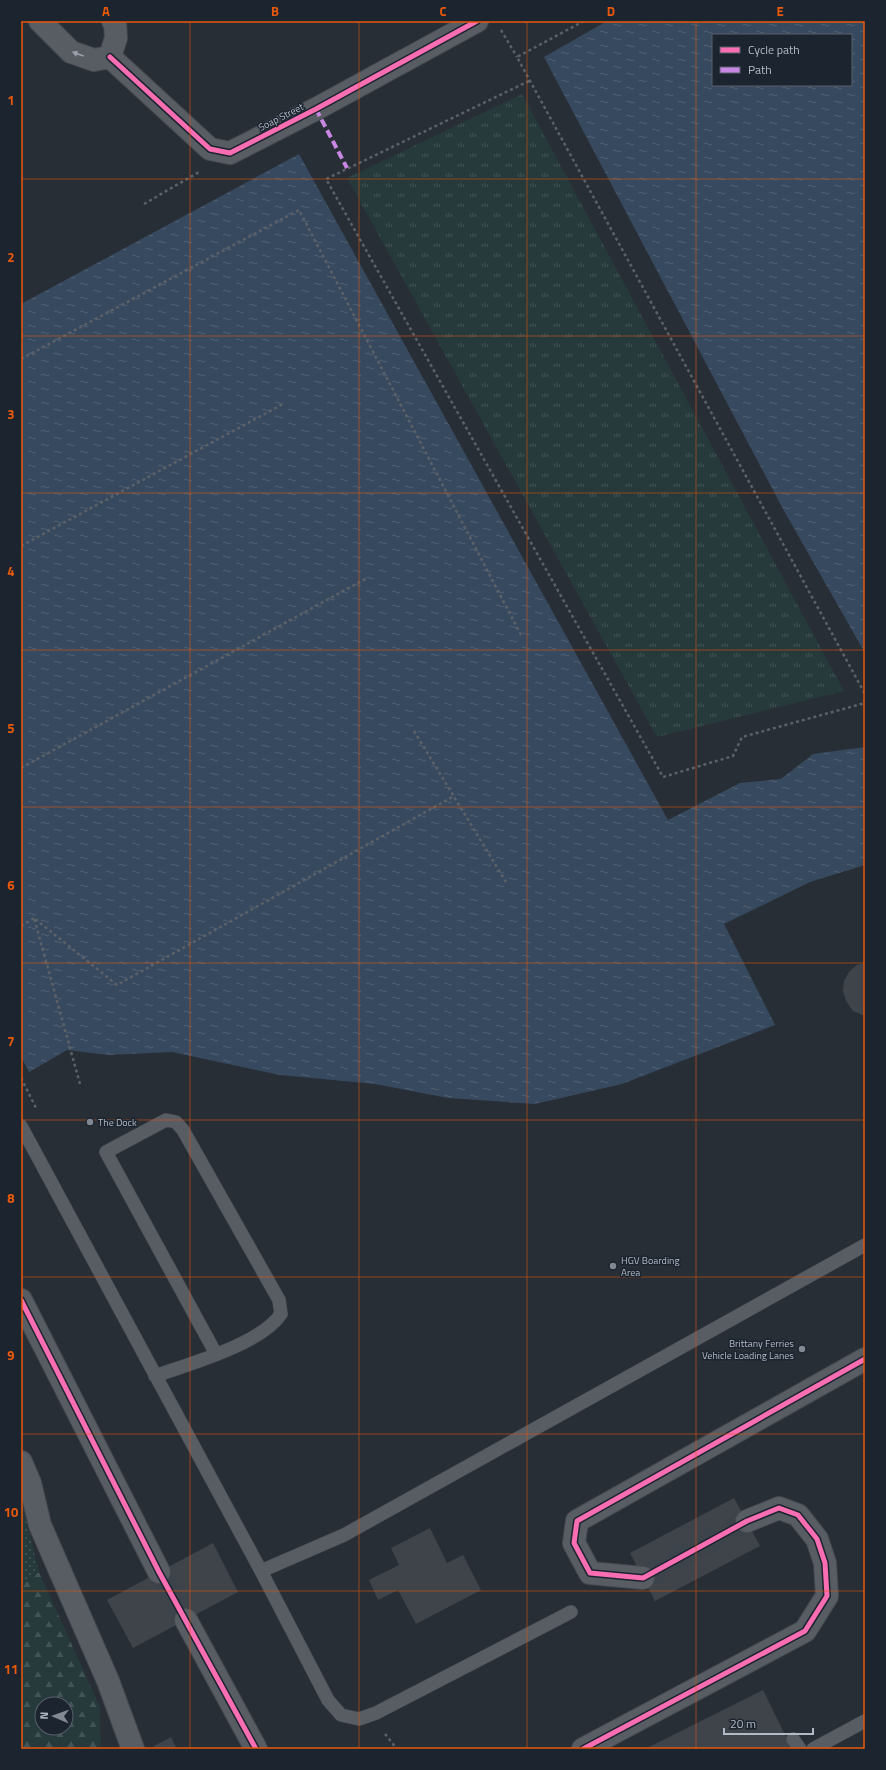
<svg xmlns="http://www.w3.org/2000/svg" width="886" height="1770" font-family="'Titillium Web',sans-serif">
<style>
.grass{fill:url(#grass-dots)}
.forest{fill:url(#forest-firs);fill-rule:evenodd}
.park{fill:url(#park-tufts)}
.water{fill:url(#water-ripples);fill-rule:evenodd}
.building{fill:#3f444a}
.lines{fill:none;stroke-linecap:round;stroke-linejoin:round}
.street-tunnel{stroke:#3d434b;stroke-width:22;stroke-dasharray:22 11;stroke-linecap:butt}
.lane-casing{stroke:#464a50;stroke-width:14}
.street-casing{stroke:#464a50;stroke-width:24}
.path{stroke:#5c6167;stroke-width:2.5;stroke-dasharray:3 3;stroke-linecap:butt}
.lane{stroke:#585c63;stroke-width:13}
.street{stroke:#585c63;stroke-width:22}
.quiet{stroke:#c787e3;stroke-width:4;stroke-dasharray:8 4;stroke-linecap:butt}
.cycleway-casing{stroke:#1c242f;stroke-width:8}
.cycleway{stroke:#f96db3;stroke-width:5}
.oneway{fill:#9ca2ad}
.grid{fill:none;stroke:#e8590c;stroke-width:1;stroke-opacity:0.55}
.poi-dot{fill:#828993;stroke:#1c242f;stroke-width:1.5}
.labels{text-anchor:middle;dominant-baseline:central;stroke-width:3;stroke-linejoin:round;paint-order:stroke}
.street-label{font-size:10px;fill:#b2bac6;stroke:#1c242f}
.poi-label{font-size:10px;fill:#b2bac6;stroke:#1c242f;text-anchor:start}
.neatline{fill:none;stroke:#e8590c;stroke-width:1.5}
.grid-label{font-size:13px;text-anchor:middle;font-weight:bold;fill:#e8590c}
</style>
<defs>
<pattern id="grass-dots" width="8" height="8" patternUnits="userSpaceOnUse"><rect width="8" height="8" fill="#26393b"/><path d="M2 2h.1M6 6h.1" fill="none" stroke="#435456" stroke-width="1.8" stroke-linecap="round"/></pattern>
<pattern id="forest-firs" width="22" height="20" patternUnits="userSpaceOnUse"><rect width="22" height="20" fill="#26393b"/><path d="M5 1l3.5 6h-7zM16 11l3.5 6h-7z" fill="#435456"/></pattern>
<pattern id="park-tufts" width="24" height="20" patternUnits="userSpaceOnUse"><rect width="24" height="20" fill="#26393b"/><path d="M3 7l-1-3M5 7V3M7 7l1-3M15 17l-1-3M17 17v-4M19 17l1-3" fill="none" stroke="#435456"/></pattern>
<pattern id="water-ripples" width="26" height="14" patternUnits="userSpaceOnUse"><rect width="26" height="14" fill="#37495f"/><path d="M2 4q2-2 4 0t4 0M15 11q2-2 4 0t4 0" fill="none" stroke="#526174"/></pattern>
</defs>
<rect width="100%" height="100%" fill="#282e35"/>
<path class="grass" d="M21,1498l18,74 -18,14z"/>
<path class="forest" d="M39,1572l61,135 1,42h-80v-163zM42,1704h24v24h-24z"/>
<path class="park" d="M522,94l322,597 -187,46 -310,-559z"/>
<path class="water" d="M607,21h258v632l-82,-144 -239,-452zM713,35h138v50h-138z
M299,154l369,666 72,-37 41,-4 32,-25 52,-7v118l-55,17 -86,42 51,101 -153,59 -87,20 -87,-6 -73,-14 -95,-9 -108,-23 -64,3 -41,-5 -38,22 -8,-15v-753z"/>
<path class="building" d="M865,963v53l-12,-5 -7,-10 -3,-10 1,-10 5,-9 8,-7z
M734,1498l26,48 -105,55 -25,-48z
M430,1528l17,35 16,-8 18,35 -65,34 -18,-34 -20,10 -9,-20 30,-15 -8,-17z
M213,1543l25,49 -105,56 -26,-48z
M763,1690l29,59h-147z
M171,1737l6,12h-22l-1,-3z"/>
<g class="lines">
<path class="street-tunnel" d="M159,1572l27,48
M643,1578l104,-57"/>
<defs>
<path id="lane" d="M21,1126l240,445 67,129 13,15 18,4 17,-6 195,-101
M155,1376c34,-12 106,-32 126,-62l-2,-14 -96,-170 -7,-8 -10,-2 -60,32 110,202
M261,1571l83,-36 521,-290
M793,1739l7,10
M813,1749l52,-28"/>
<path id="street" d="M40,21l31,31 23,8 16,-3 6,-19 -1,-15 -2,-2
M110,57l100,92 20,4 86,-44 161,-88
M21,1300l138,272
M21,1462l9,21 10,42 68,156 25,68
M643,1578l-53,-5 -16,-30 3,-22 288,-162
M186,1620l70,129
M583,1749l222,-118 22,-35 -2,-33 -8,-24 -19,-24 -19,-7 -32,13"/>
</defs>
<use href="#lane" class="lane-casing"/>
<use href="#street" class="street-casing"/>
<path class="path" d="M584,21l-67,36 348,637
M501,30l16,27
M529,81l-203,98 337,598 70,-21 9,-19 123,-34
M144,204l55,-32
M21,359l278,-149 222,425
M21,546l262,-142
M414,731l92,151
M21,768l346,-190
M21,926l13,-8
M21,1078l16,32
M80,1084l-46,-166 83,67 337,-189
M385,1734l12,15"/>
<use href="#lane" class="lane"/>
<use href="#street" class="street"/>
<path class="quiet" d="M316,109l31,59"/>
<defs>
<path id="cycleway" d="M110,57l100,92 20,4 86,-44 161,-88
M21,1300l138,272 97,177
M583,1749l222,-118 22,-35 -2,-33 -8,-24 -19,-24 -19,-7 -32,13 -104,57 -53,-5 -16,-30 3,-22 288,-162"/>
</defs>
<use href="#cycleway" class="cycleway-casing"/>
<use href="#cycleway" class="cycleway"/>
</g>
<defs><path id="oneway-solid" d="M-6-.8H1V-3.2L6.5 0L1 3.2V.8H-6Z"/></defs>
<use class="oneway" href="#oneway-solid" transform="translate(78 54) rotate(-160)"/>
<path class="grid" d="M190,21v1728M359,21v1728M527,21v1728M696,21v1728M21,179h844M21,336h844M21,493h844M21,650h844M21,807h844M21,963h844M21,1120h844M21,1277h844M21,1434h844M21,1591h844"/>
<g class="poi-dot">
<circle cx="90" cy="1122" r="4"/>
<circle cx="613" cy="1266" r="4"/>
<circle cx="802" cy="1349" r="4"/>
</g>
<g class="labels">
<g class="street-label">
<text transform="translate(281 117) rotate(-27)">Soap Street</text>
</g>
<g class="poi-label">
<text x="98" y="1122">The Dock</text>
<text x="621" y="1260">HGV Boarding<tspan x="621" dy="12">Area</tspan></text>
<text x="794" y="1343" text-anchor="end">Brittany Ferries<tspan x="794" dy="12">Vehicle Loading Lanes</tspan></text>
</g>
</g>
<rect width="886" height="1770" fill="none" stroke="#1c242f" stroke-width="44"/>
<rect x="712" y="34" width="140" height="52" fill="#1c242f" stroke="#58606b"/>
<rect x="720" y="47" width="20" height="6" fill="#f96db3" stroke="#58606b"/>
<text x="748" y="54" font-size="12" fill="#b2bac6">Cycle path</text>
<rect x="720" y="67" width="20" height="6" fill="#c787e3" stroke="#58606b"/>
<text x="748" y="74" font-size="12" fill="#b2bac6">Path</text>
<g transform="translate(54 1716) rotate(272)"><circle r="19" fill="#1c242f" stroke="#58606b"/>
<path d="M0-3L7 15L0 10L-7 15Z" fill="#828993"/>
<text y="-6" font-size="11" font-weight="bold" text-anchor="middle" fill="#b2bac6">N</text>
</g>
<path d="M724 1728v6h89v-6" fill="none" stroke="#b2bac6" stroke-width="2"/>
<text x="730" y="1728" font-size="12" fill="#b2bac6" stroke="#1c242f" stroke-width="3" paint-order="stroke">20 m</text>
<rect x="22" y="22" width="842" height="1726" class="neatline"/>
<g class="grid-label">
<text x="106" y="16">A</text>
<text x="275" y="16">B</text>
<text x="443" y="16">C</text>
<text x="611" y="16">D</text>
<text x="780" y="16">E</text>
<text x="11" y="105">1</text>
<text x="11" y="262">2</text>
<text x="11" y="419">3</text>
<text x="11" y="576">4</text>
<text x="11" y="733">5</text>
<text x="11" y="890">6</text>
<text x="11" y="1046">7</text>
<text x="11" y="1203">8</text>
<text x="11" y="1360">9</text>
<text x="11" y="1517">10</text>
<text x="11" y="1674">11</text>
</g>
</svg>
